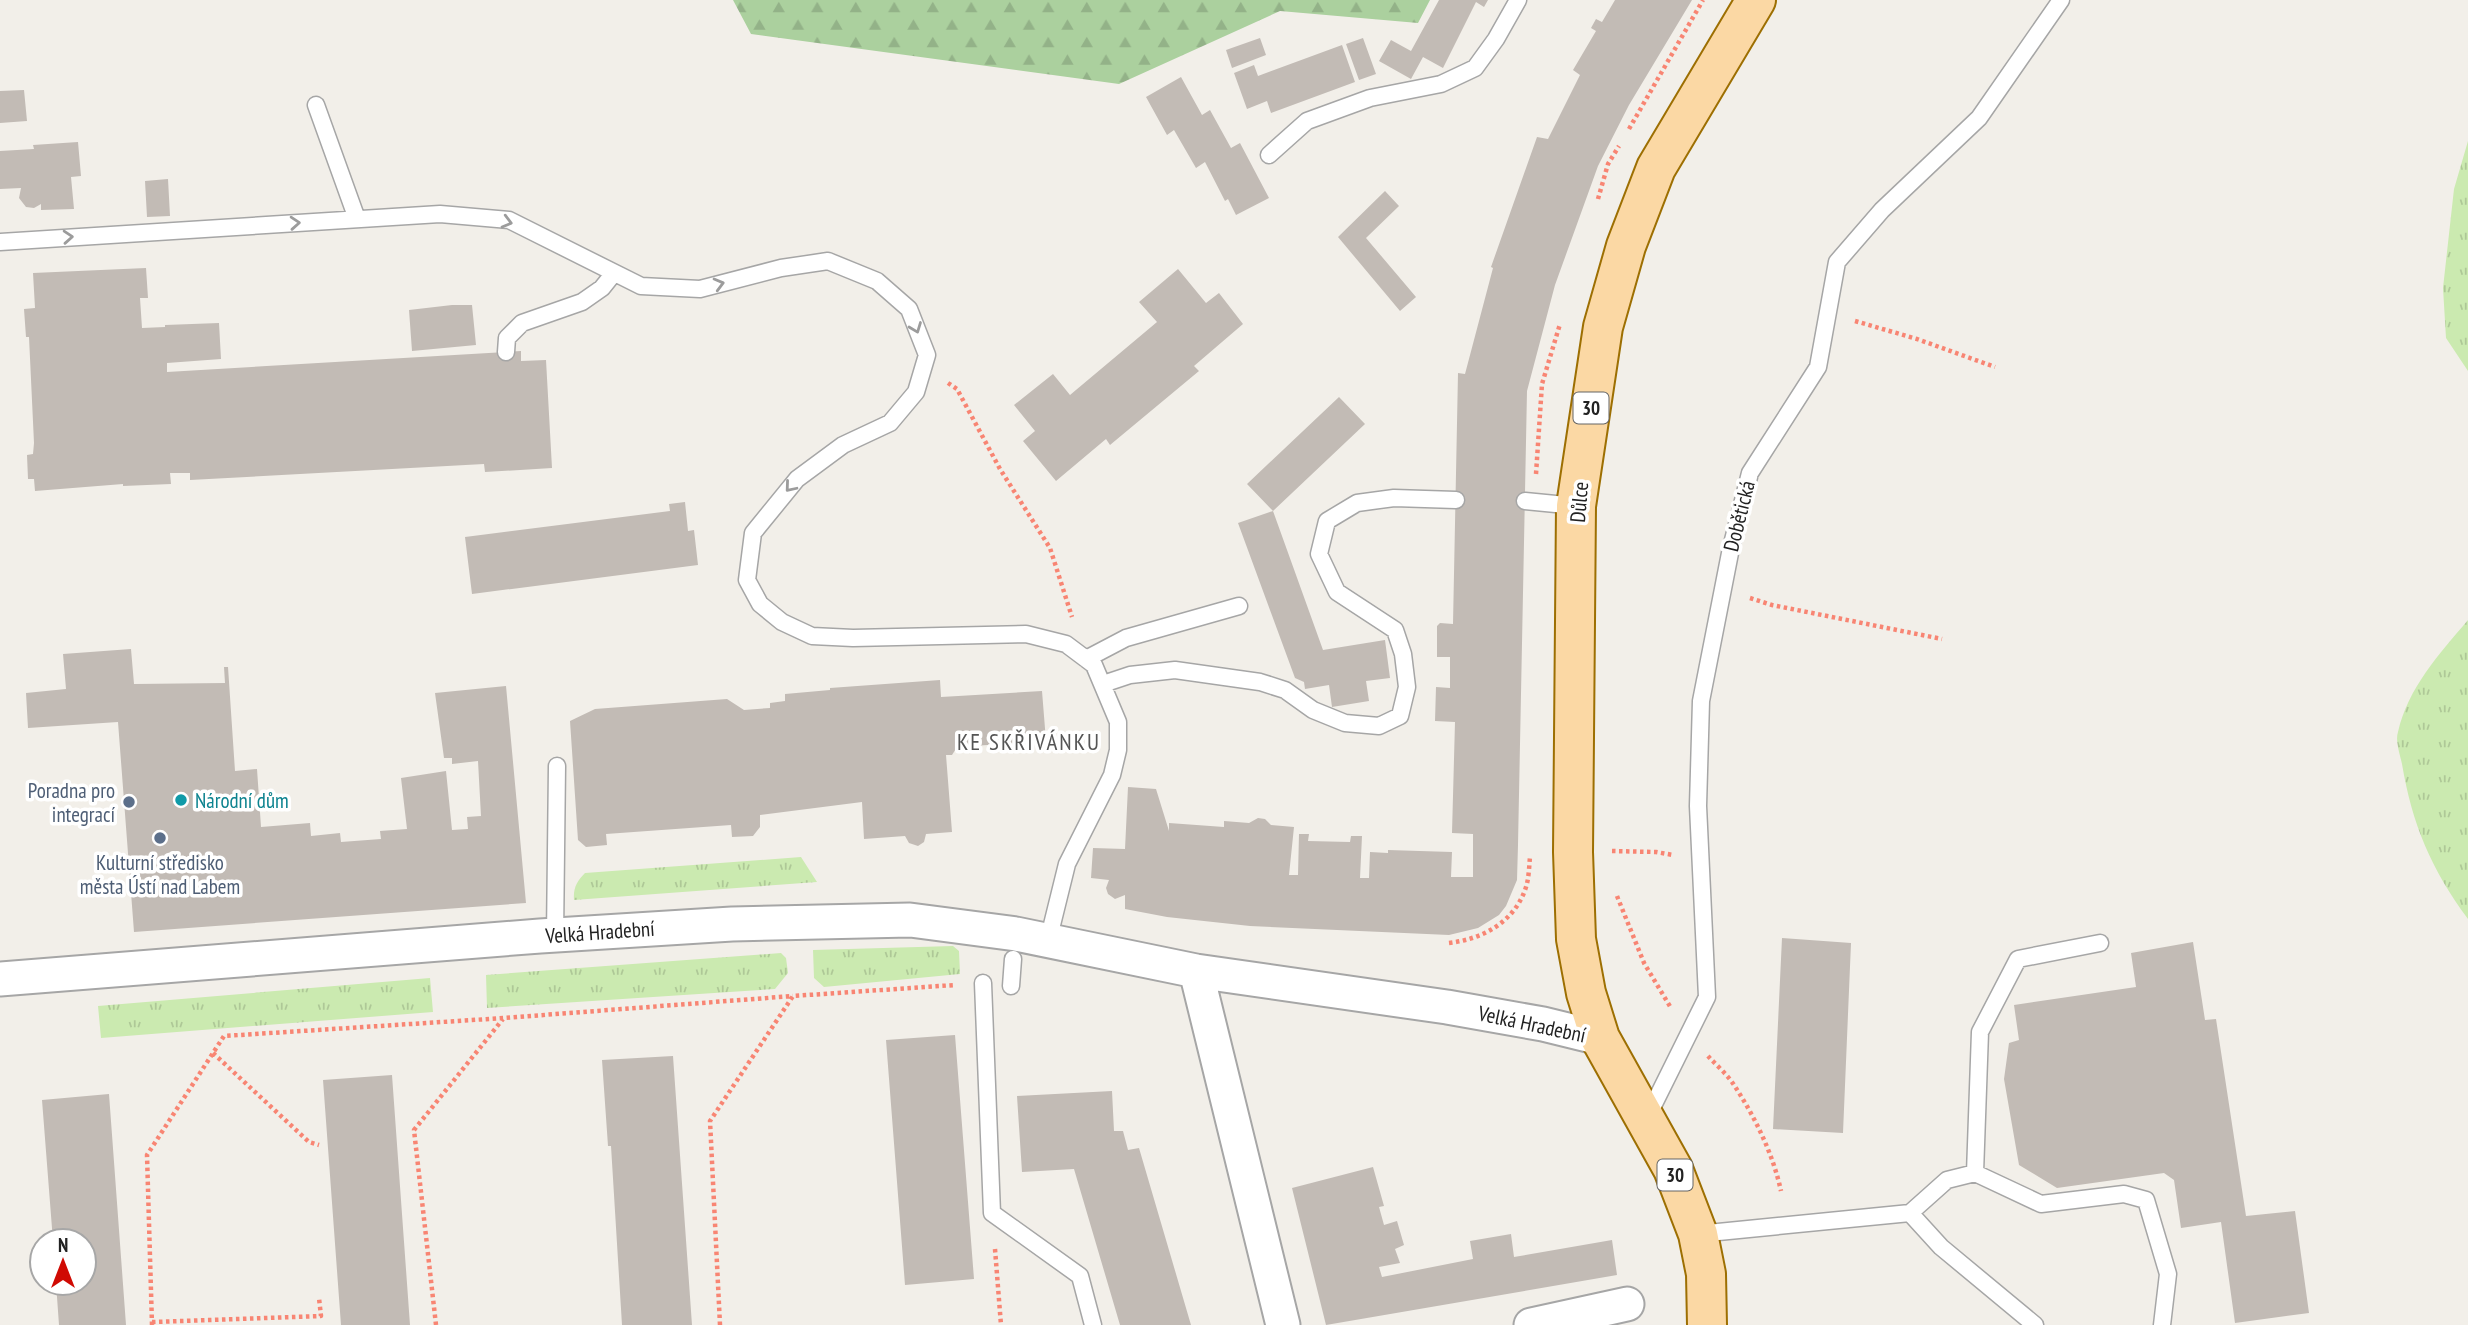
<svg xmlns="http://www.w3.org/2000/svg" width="2468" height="1325" font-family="'PT Sans Narrow',sans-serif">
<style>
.grass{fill:url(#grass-tufts)}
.forest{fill:url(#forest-firs)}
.building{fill:#c2bbb5}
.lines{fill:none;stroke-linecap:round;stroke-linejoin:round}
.service-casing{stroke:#a6a6a6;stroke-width:19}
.minor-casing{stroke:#a6a6a6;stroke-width:37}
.primary-casing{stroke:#9d6f02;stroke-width:42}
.path{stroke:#f88573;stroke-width:4.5;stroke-dasharray:3.5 3.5;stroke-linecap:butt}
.service{stroke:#fff;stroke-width:16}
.minor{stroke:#fff;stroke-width:33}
.primary{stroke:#fbd8a4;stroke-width:38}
.oneway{stroke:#9c9c9c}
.culture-dot{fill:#0f9aa8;stroke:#fff;stroke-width:2.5}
.service-dot{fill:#5c6f8a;stroke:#fff;stroke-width:2.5}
.labels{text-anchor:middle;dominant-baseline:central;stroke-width:7;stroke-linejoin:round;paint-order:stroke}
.shield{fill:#fff;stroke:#646464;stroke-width:2}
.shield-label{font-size:19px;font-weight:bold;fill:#222}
.street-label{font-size:21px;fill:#222;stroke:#fff}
.service-label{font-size:21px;fill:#4e5e75;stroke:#fff;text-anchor:end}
.culture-label{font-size:21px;fill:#0d838f;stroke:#fff;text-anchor:start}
.neighbourhood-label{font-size:23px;letter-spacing:2px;fill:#555;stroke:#fff}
</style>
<defs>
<pattern id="grass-tufts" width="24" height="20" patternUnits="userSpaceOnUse" patternTransform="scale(1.75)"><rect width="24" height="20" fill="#cbeab0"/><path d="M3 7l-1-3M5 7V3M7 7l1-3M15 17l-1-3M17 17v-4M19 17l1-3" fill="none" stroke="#aec897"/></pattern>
<pattern id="forest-firs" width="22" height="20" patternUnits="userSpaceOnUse" patternTransform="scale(1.75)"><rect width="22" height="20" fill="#abd09e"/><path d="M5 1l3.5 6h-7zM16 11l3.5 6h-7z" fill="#93b288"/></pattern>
</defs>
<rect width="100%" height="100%" fill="#f2efe9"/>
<path class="grass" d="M2468,141v230l-22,-33 -3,-50 11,-99z
M2468,620v299c-37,-50 -56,-95 -66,-155 -2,-10 -7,-23 -4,-32 10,-44 41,-78 70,-112z
M801,857l16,25 -243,18c-1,-12 3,-19 11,-27z
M953,946l6,5 1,23 -136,13 -10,-9 -1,-28z
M781,953l5,5 2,15 -13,16 -288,19 -1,-33z
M430,978l3,34 -332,26 -3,-32z"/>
<path class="forest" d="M733,0h697l-12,23 -138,-12 -161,73 -368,-50z"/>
<path class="building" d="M1439,0h49l-4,7 -8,-5 -33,66 -20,-11 -12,22 -32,-18 12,-21 20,11z
M1615,0h77l-63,105 -31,61 -43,119 -28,106 -9,454 -1,35 -11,26 -7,9 -21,13 -29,7 -199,-9 -83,-9 -42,-8v-14l-10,4 -7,-5 -2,-6 3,-8 -18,-2 2,-30 32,1 3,-62 28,2 13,42v-8l55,4v-6l25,2 9,-5 7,1 6,6 23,2 -5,48h9l1,-41h10l-1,7 42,1 1,-6h11l-2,42h9l1,-26 18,1v-3l64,2 -1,25h22v-43l-21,-1 3,-111 -20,-1 1,-34 14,1v-31h-13v-31l3,-3 13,1 5,-251 7,1 28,-106 -2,-1 46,-130 11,2 32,-64 -7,-5 23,-39 -5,-3 5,-9 6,3z
M1260,38l6,17 -34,13 -6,-18z
M1363,38l13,36 -17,6 -13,-36z
M1342,45l13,37 -84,31 -4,-12 -20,8 -13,-36 20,-8 4,11z
M1181,77l21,38 8,-5 21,38 9,-5 29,55 -33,17 -8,-16 -3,2 -20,-39 -9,6 -22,-38 -7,5 -21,-38z
M24,90l3,31 -27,2v-32z
M78,142l3,34 -10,1 3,32 -33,1v-6l-7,4 -8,-1 -7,-9 2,-10 -21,1v-38l34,-2 -1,-4z
M168,179l2,37 -23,1 -2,-36z
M1385,191l14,15 -33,32 50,59 -16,14 -62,-74z
M146,268l2,30h-8l2,30 23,-1v-2l54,-2 2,36 -54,4v9l354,-21v10l25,-1 6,108 -67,4 -1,-8 -294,16v-7h-20l1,11 -48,2v-2l-88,7 -1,-12h-6l-1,-24 6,-1 1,-11 -5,-106h-3l-2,-28 11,-1 -2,-35z
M1178,269l28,34 13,-10 24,31 -49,42 5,5 -89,74 -4,-6 -50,42 -33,-40 12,-10 -21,-26 39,-31 17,21 87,-73 -18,-20z
M452,305h20l4,40 -64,6 -3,-41z
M1339,397l26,27 -92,87 50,139 62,-10 5,38 -24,3 3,20 -37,6 -3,-22 -24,4 -1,-7 -9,-4 -57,-155 35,-12 -26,-27z
M685,502l3,29 6,-1 4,35 -226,29 -7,-57 205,-26 -1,-7z
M131,649l3,35 91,-1 -1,-16h4l7,104 22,-2 4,58 49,-4 1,13 29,-3 1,9 40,-3 -1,-8 27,-2 -6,-51 45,-7 6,59 16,-1 -1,-12 14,-1 -3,-55 -26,3v-6h-8l-9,-65 71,-7 20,217 -392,29 -16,-210 -90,6 -2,-35 40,-4 -3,-35z
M940,680l1,17 101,-6 4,50 -89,6 -5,8h-6l6,77 -26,2 -2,8 -6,4 -9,-3 -4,-7 -41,3 -2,-37 -102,13v12l-7,9 -21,1 -1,-12 -125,9 1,11 -21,2 -8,-7 -8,-119 25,-12 132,-10 17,11 26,-2v-5l15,-2v-7l45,-4v-2z
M1782,938l69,5 -8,190 -70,-4z
M2193,942l12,78 11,-1 30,197 49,-5 14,102 -74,10 -14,-101 -40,6 -7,-48 -10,-7 -107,15 -38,-23 -15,-86 5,-36 10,-3 -5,-35 122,-18 -5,-34z
M955,1035l19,244 -69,6 -19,-245z
M673,1056l19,269h-70l-11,-179h-3l-6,-86z
M392,1075l18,250h-69l-18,-245z
M1112,1091l2,40h9l5,19 11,-2 52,177h-71l-46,-156 -52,3 -5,-76z
M109,1094l17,231h-67l-3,-42h28v-42h-31l-11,-141z
M1373,1167l11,39 -5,1 5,18 13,-4 7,24 -9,4 5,14 -21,4 3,10 91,-18 -3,-18 41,-7 3,23 98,-17 5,35 -291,50 -34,-137z"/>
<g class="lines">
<defs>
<path id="service" d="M316,105l41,114
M1269,155l38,-34 63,-23 71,-14 34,-16 21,-29 22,-39
M0,242l440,-28 69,6 132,66 59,3 81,-21 47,-7 49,20 32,28 18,46 -11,37 -26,31 -47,22 -46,34 -44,54 -6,47 13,24 22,18 30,14 41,2 173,-4 40,10 28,21 24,57v28l-6,25 -45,89 -19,77
M506,352l1,-14 15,-15 60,-21 20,-14 12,-15
M1525,501l51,5
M1086,659l40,-21 113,-32
M1103,684l27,-9 45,-5 85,12 25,8 28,20 32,13 34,3 21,-10 7,-29 -4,-33 -8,-24 -58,-38 -18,-38 8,-33 30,-18 37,-5 62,2
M555,936l2,-170
M983,983l9,230 88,63 13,49
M1011,986l2,-27
M1647,1118l60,-121 -9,-191 3,-105 30,-153 19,-75 68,-106 19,-105 45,-52 97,-92 82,-118
M1975,1173l5,-141 38,-73 82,-16
M1910,1213l31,34 94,78
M1698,1234l212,-21 37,-33 28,-7 66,31 83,-10 22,6 22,74 -6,51"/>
<path id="minor" d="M1196,971l87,354
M0,979l540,-43 192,-12 178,-4 106,14 180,37 251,36 96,17 57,14
M1531,1325l96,-21"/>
<path id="primary" d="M1707,1325l-1,-51 -8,-40 -25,-65 -73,-131 -14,-45 -10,-54 -3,-87 3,-346 27,-179 23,-81 30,-78 100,-168"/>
</defs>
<use href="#service" class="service-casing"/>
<use href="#minor" class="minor-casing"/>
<use href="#primary" class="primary-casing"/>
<path class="path" d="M1629,129l74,-129
M1598,199l10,-35 11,-18
M1855,321l62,18 78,28
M948,383l9,6 43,80 50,79 22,69
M1536,474l6,-90 18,-60
M1750,598l22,7 170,34
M1612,851l44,1 17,3
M1617,896l27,67 27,45
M1449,943c33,-4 64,-20 76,-53 4,-10 4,-23 5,-33
M213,1053l96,89 10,3
M1708,1056c8,9 19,18 26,29 21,32 39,69 47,106
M995,1249l6,76
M152,1322l169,-6 -2,-18
M152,1325l-5,-170 77,-119 280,-18 289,-22
M436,1325l-22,-195 89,-111
M720,1325l-10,-204 83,-125 162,-11"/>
<use href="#service" class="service"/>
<use href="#minor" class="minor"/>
<use href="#primary" class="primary"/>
</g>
<defs><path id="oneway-chevron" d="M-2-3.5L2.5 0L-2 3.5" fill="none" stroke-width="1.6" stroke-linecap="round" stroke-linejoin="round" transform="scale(1.75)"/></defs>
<g class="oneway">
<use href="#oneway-chevron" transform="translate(507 222) rotate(15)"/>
<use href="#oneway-chevron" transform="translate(295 223) rotate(-4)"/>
<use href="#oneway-chevron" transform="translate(68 237) rotate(-4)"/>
<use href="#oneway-chevron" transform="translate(719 284) rotate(-15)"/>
<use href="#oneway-chevron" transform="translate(916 328) rotate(69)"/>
<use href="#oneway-chevron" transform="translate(790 487) rotate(130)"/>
</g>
<circle class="culture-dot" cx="181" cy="800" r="7"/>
<g class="service-dot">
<circle cx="129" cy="802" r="7"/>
<circle cx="160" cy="838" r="7"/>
</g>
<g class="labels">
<g class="shield">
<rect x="1573.5" y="392.5" width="35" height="31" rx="5"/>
<rect x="1657.5" y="1159.5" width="35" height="31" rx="5"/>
</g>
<g class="shield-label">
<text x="1591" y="408">30</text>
<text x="1675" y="1175">30</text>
</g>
<g class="street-label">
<text transform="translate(1579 502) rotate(-85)">Důlce</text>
<text transform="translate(1739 516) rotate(-76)">Dobětická</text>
<text transform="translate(600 932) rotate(-4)">Velká Hradební</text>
<text transform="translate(1532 1024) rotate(12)">Velká Hradební</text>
</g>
<g class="service-label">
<text x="115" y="790">Poradna pro<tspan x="115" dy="24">integrací</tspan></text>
<text x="160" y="862" text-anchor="middle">Kulturní středisko<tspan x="160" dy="24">města Ústí nad Labem</tspan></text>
</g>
<g class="culture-label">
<text x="195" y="800">Národní dům</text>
</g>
<g class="neighbourhood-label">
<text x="1029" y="741">KE SKŘIVÁNKU</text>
</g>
</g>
<g transform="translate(63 1262)"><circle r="33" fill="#ffffff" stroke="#a7a7a7" stroke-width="2"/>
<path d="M0-5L12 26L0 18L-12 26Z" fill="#d00a03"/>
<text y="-10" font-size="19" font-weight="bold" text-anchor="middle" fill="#222222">N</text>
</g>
</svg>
